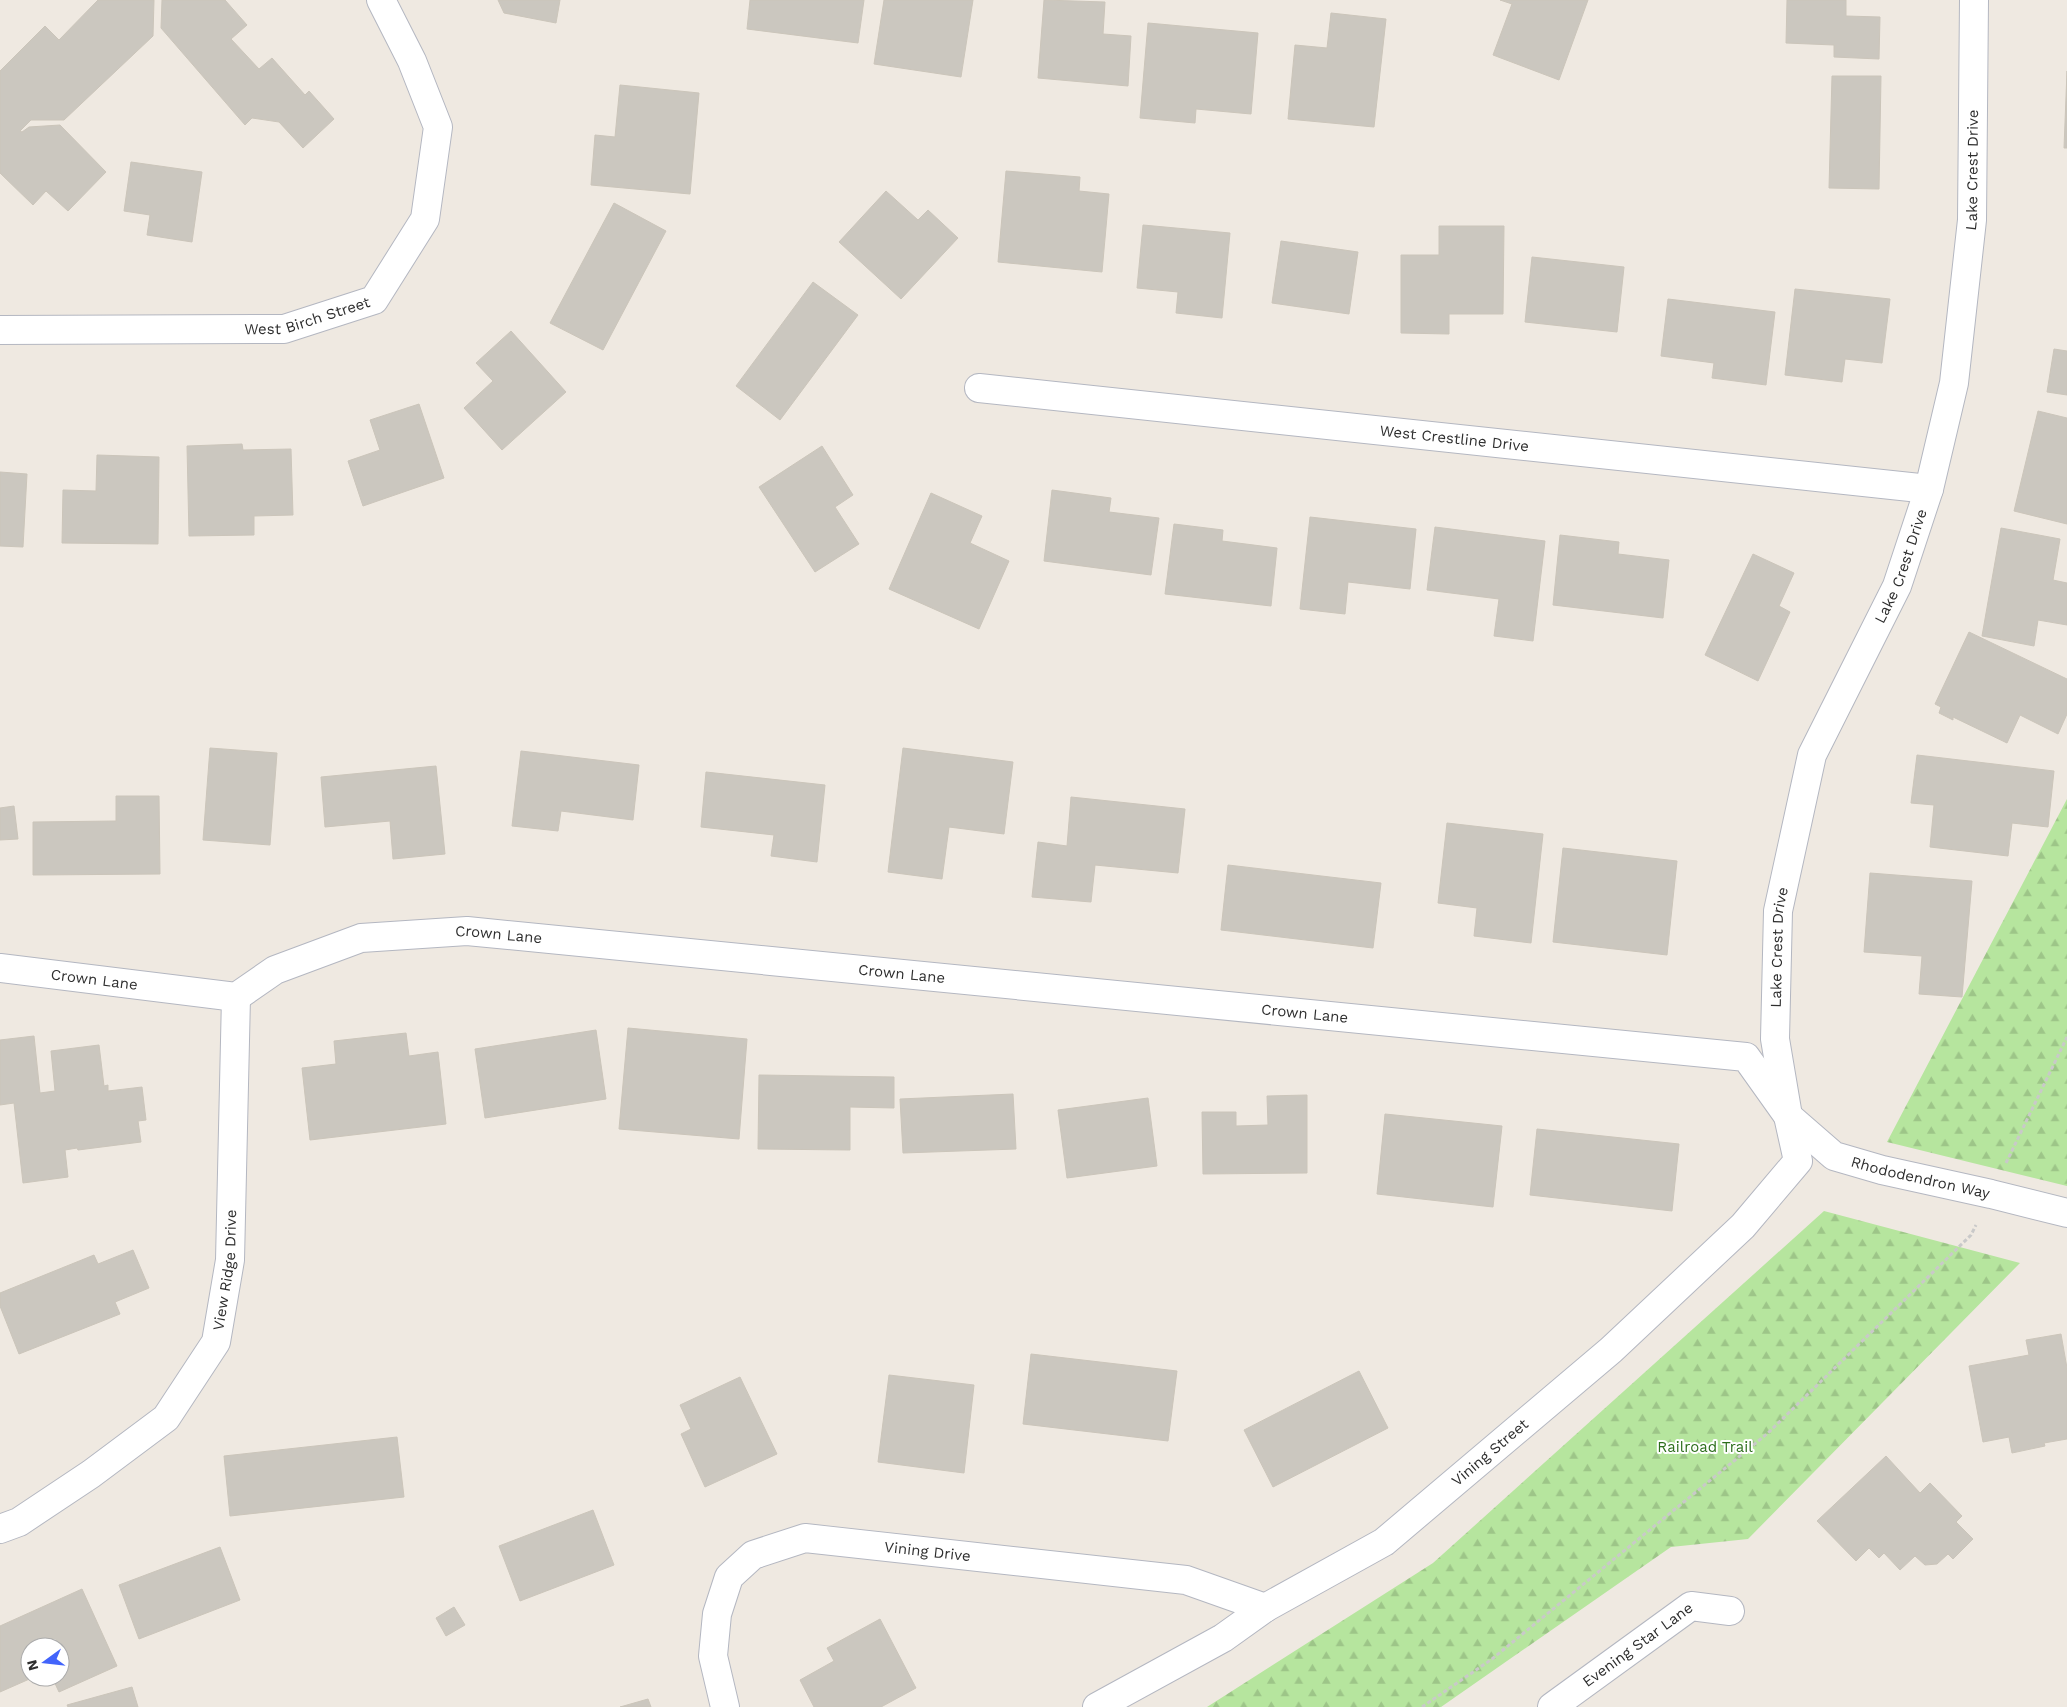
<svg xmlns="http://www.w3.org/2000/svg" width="2067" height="1707" font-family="'Work Sans',sans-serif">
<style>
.forest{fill:url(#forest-firs)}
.building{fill:#cbc7bf;stroke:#cbc5ba}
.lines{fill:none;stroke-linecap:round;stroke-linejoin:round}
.minor-casing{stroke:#b4b7c1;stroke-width:30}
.path{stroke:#c9c9c9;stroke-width:3;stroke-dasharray:4 2.5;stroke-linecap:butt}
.minor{stroke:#fff;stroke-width:28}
.labels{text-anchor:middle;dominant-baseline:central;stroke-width:4;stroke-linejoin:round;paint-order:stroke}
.street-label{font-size:15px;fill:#2e2e2e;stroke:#fff}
.park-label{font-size:15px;fill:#2c6e1b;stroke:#fff}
</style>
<defs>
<pattern id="forest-firs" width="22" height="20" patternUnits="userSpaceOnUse" patternTransform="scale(1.25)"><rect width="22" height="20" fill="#b6e59e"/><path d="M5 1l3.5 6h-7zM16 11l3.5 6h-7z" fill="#9dc588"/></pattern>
</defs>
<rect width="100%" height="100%" fill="#efe9e1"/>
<path class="forest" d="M2067,799v387l-180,-44z
M1824,1211l196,52 -272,276 -77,8 -230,160h-234l226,-144z"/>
<path class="building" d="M98,0h56l-1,36 -89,84h-33l-11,11 2,1 7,-5 31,-2 46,47 -38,39 -22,-20 -13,14 -33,-32v-102l45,-45 14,14z
M162,0h63l22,25 -16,14 28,30 13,-11 33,37 4,-4 25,28 -31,29 -24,-26 -27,-4 -7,7 -84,-97z
M498,0h62l-4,23 -52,-10z
M750,0h114l-6,43 -111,-14z
M884,0h89l-12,77 -87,-13z
M1044,0l61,2 -2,32 28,2 -3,50 -90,-8z
M1500,0h88l-29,80 -66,-25 19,-51z
M1787,0h59v16l34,1 -1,42 -45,-2v-12l-48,-2z
M1331,13l55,6 -12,108 -86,-8 7,-74 32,3z
M1148,23l110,10 -7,81 -55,-5 -1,14 -55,-5z
M2067,71v77h-3z
M1832,76h49l-2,113 -50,-1z
M620,85l79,8 -9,101 -99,-9 4,-50 20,2z
M131,162l71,10 -10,70 -45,-7 3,-20 -26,-4z
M1006,171l74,6 -1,14 30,3 -7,78 -104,-10z
M886,191l32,29 10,-10 30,28 -57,61 -62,-57z
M614,203l52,28 -63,119 -53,-27z
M1143,225l87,8 -8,85 -46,-5 2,-21 -41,-4z
M1439,226h65l-1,88h-54v20l-48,-1v-78h38z
M1281,241l77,11 -9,62 -77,-11z
M1532,257l92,10 -7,65 -92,-10z
M813,282l45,33 -78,105 -44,-34z
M1795,289l95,10 -8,64 -37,-4 -3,23 -57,-7z
M1668,299l107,13 -9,73 -54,-7 2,-15 -53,-7z
M511,331l55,61 -64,58 -38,-42 29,-27 -17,-18z
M2054,349l13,2v44l-20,-3z
M419,404l25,74 -81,28 -15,-45 32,-11 -10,-30z
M2038,411l29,7v106l-53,-13z
M242,444l1,6 48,-1 2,66 -39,1v19l-65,1 -2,-90z
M822,446l31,49 -18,12 24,37 -44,28 -56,-85z
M97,455l62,2 -1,87 -96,-1 1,-53 33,1z
M0,472l27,2 -4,73 -23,-1z
M1052,490l59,8 -2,14 50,6 -8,57 -107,-14z
M931,493l51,23 -12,27 39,18 -30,68 -90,-40z
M1310,517l106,12 -6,60 -62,-7 -3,32 -45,-5z
M1174,524l49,6 -1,11 55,7 -6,58 -106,-12z
M1435,527l110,14 -12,100 -39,-5 5,-37 -72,-9z
M2001,528l59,11 -7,41 14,3v42l-29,-5 -4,26 -52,-10z
M1560,535l59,7 -1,12 51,6 -6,58 -110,-13z
M1753,554l41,19 -15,33 11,6 -32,69 -53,-26z
M1969,632l98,47v35l-9,20 -38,-19 -13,28 -54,-26v3l-14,-7 2,-6 -6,-3z
M210,748l67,5 -7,92 -67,-5z
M903,748l110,14 -9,72 -55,-7 -7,52 -54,-7z
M521,751l118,14 -6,55 -72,-9 -3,20 -46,-5z
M1917,755l137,16 -6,56 -36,-4 -4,33 -78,-9 4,-42 -23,-2z
M436,766l9,88 -52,5 -3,-38 -65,6 -4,-50z
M706,772l119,13 -8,77 -46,-6 3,-21 -73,-8z
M116,796h43l1,78 -127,1v-53l83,-1z
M1071,797l114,12 -7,64 -83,-8 -4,37 -59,-5 6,-55 29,4z
M14,806l4,33 -18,1v-32z
M1447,823l96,11 -12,109 -57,-7 3,-28 -39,-5z
M1563,848l114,13 -10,94 -114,-13z
M1228,865l153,18 -8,65 -152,-18z
M1870,873l102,8 -10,116 -43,-3 3,-38 -58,-4z
M628,1028l119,11 -8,100 -120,-10z
M596,1030l10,69 -121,19 -10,-69z
M406,1033l3,23 29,-4 8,72 -136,16 -8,-72 34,-4 -2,-23z
M34,1036l6,57 15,-2 -4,-40 48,-6 5,41 4,-1v6l34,-4 4,33 -8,1 3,21 -63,8 -1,-2 -12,2 3,27 -45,6 -9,-80 -14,2v-65z
M759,1075l135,2v31l-44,-1v43l-92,-1z
M1013,1094l3,55 -113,4 -3,-54z
M1307,1095v78l-104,1 -1,-62h34v14l32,-1 -1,-29z
M1148,1098l9,68 -90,12 -9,-68z
M1385,1114l117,12 -9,81 -116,-13z
M1537,1129l142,15 -7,67 -142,-16z
M133,1250l16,38 -34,14 5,12 -101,40 -19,-48v-13l94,-38 4,9z
M2061,1334l6,34v71l-23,4 1,3 -33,7 -3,-16 -26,5 -14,-76 60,-11 -3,-15z
M1031,1354l146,17 -9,70 -145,-17z
M1359,1371l29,57 -115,59 -29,-57z
M889,1375l85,10 -10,88 -86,-11z
M740,1377l37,77 -72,33 -24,-53 10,-5 -11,-24z
M397,1437l7,60 -174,19 -6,-60z
M1886,1456l34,37 10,-10 32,33 -6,6 17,17 -20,20 -5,-5 -11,10 -12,1 -10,-9 -15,14 -16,-17 -5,5 -10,-10 -13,13 -39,-40z
M593,1510l21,55 -94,36 -21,-55z
M220,1547l20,53 -101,39 -20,-54z
M82,1589l35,77 -58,26 -7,-15h8v-30h-30v30h4l-34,15v-66z
M454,1607l11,18 -19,11 -10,-18z
M880,1619l36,69 -35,19h-67l-14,-27 34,-19 -7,-13z
M132,1687l6,20h-70l-1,-2z
M648,1699l3,8h-31z"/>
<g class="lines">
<defs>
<g id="minor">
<path id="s1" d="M0,330l284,-1 90,-29 51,-81 13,-92 -26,-66 -31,-61"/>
<path id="s2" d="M979,388l950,101"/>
<path id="s3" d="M0,968l236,29 39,-27 86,-32 106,-7 1279,126 42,59 46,40 48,14 109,24 76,19"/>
<path id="s4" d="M0,1529l19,-7 72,-48 75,-56 50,-76 14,-82 6,-263"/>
<path id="s5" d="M725,1707l-12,-51 4,-42 12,-37 24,-22 52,-17 381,42 79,28"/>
<path id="s6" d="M1097,1707l126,-69 42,-30 119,-66 227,-192 132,-124 55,-65 -10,-45 -13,-77 3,-128 34,-156 85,-169 32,-97 25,-106 18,-163 2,-220"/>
<path id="s7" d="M1552,1707l139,-101 39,5"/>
</g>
</defs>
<use href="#minor" class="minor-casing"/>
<path class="path" d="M2006,1163l61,-126
M1422,1707l70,-48 276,-226 203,-198 5,-10"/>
<use href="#minor" class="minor"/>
</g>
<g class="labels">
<g class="street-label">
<text stroke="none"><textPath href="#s6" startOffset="1921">Lake Crest Drive</textPath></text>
<text stroke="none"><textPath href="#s1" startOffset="309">West Birch Street</textPath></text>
<text stroke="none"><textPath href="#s2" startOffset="478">West Crestline Drive</textPath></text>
<text stroke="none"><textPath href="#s6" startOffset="1516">Lake Crest Drive</textPath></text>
<text stroke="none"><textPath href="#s3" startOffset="515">Crown Lane</textPath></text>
<text stroke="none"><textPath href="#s6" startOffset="1111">Lake Crest Drive</textPath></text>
<text stroke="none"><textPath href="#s3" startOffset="920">Crown Lane</textPath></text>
<text stroke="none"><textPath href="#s3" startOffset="95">Crown Lane</textPath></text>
<text stroke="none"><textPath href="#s3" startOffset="1325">Crown Lane</textPath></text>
<text stroke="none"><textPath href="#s3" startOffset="1991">Rhododendron Way</textPath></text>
<text stroke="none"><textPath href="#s4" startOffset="364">View Ridge Drive</textPath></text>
<text stroke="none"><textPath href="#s6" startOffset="470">Vining Street</textPath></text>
<text stroke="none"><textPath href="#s5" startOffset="344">Vining Drive</textPath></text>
<text stroke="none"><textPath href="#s7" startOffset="106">Evening Star Lane</textPath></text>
</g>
<g class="park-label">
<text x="1705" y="1447">Railroad Trail</text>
</g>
</g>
<g transform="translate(45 1662) rotate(255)"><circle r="24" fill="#ffffff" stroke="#ababab"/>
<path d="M0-4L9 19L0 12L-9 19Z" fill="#4264fb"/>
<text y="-8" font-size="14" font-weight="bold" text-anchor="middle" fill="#2e2e2e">N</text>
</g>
</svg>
